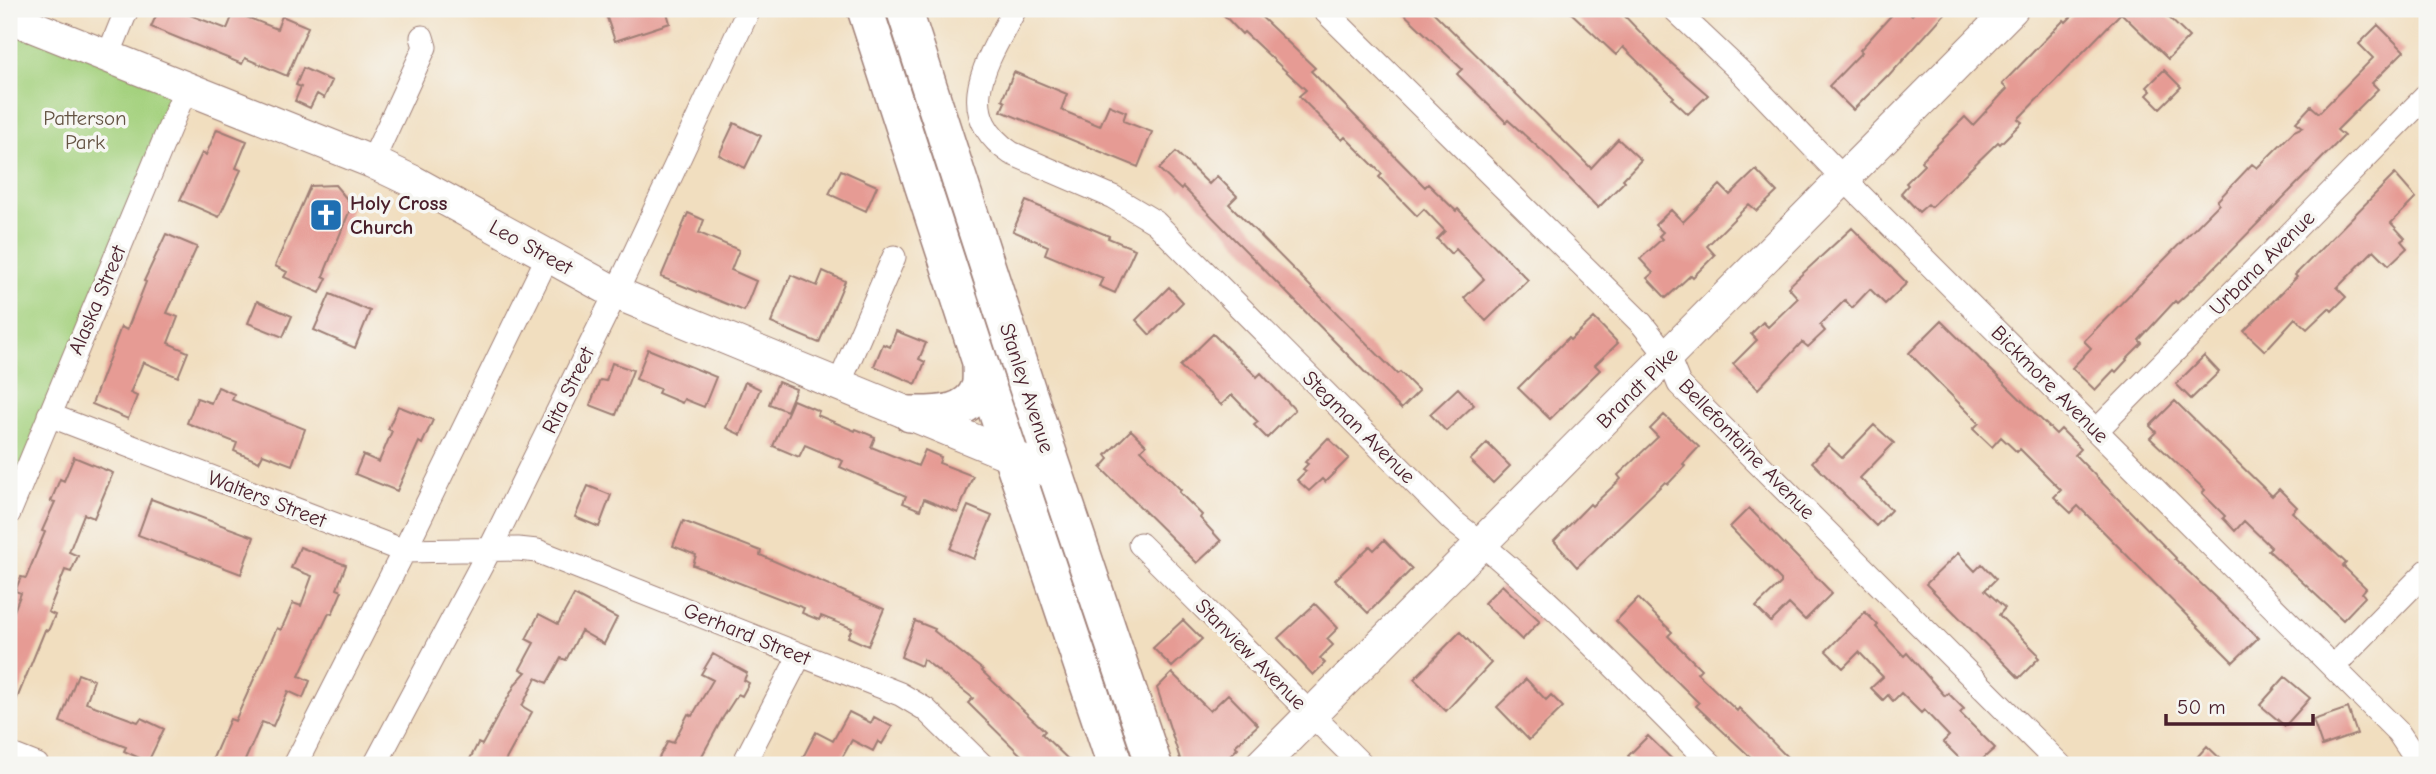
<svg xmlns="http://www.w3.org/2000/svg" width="2436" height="774" font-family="'Comic Neue',sans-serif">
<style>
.green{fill:#a4d17e;stroke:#777854;stroke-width:2}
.building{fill:#e69b94}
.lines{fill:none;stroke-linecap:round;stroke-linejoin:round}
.street-casing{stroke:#9e7e75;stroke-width:25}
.secondary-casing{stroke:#9e7e75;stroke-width:34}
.primary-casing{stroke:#9e7e75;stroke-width:38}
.street{stroke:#fff;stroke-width:23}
.secondary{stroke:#fff;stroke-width:32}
.primary{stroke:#fff;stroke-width:35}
.labels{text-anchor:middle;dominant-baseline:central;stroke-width:7;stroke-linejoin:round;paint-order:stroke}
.park-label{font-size:21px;fill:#655444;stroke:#f6f6f2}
.poi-label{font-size:21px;font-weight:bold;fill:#4a1f2b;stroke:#f6f6f2;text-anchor:start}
.street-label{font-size:21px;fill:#4a1f2b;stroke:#f6f6f2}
</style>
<rect width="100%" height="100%" fill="#f6f6f2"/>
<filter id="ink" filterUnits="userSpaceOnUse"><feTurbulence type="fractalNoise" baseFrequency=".0143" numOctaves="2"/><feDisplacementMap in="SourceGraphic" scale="14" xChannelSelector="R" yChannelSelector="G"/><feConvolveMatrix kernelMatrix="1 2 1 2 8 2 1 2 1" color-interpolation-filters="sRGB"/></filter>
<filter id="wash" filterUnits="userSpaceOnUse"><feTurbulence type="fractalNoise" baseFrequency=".00686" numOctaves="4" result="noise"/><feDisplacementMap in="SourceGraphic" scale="28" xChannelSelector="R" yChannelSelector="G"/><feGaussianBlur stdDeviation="1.57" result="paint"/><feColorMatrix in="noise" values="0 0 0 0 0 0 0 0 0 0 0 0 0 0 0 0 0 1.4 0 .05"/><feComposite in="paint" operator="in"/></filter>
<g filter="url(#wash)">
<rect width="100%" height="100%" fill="#f1debf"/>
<path class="green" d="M9,17l177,71 -177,425z"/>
<g id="blocks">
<path class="building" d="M159,9h15l53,20 7,-17 43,17 5,-13 26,11 -21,49 -42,-18 -3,6 -91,-37z
M604,9h62l4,14 -55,18z
M1218,9h35l62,59 -4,3 114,116 3,-3 28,27 2,-2 70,71 -42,41 -22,-23 20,-19 -28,-30 -5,5 -14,-15 8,-8 -21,-22 -7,7 -38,-39 3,-3 -37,-37 -3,3 -43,-44 7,-6 -62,-58 -2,2z
M1399,9h31l161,159 27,-29 23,21 -18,19 2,2 -27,27 -47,-49 -43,-39 -2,2 -49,-48 5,-5z
M1567,9h51l44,46 46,40 -20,19 -16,-15 2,-2 -51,-50 -7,8z
M1897,9h8l7,6 6,-6h31l-61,68 -1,-1 -34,34 -24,-24 33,-34 -2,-2z
M2079,9h81l29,28 -21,22 -47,-46 -103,106 4,3 -22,22 -2,-2 -67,65 -3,-3 -9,8 -18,-19 7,-8 -2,-2 18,-18 -3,-4 44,-44 8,8 34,-36 -5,-5 62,-64 2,2z
M2378,25l26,26 -32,32 6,6 -41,41 7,6 -138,140 -29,27 -2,-2 -36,39 3,3 -16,16 1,1 -11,12 -2,-2 -19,20 -23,-22 19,-20 -7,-7 135,-137 -2,-3 35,-37 5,4 37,-37 9,-4 -7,-5 15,-16 8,7 54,-55 -14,-14z
M303,68l29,13 -8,17 -7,-4 -7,14 -15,-7 6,-14 -5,-2z
M2164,70l17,17 -21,21 -13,-13 4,-4 -4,-4z
M1014,72l53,22 -6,16 39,16 9,-21 17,7 -3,9 29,11 -14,35 -137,-56 4,-9 -3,-2z
M734,123l27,13 -16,32 -26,-13z
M217,129l30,12 -11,27 5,2 -22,47 -39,-17 22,-47 4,2z
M1176,152l33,32 8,-8 20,20 -8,8 168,170 3,-2 19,19 -18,18 -218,-222 -2,3 -22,-21z
M841,170l36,16 -11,25 -37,-17z
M1756,170l21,22 -20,19 -8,-7 -42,42 8,9 -22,22 -2,-2 -25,23 -19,-20 6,-5 -13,-14 22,-20 -3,-3 4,-4 -8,-7 16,-15 12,12 37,-37 10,10z
M2395,174l21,24 -25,25 14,15 -4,3 6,7 -18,17 -15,-15 -37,38 9,9 -14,14 -3,-3 -22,21 -12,-11 -30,33 -21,-20 53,-54 -2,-2z
M335,185l17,20 -29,71 4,2 -7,15 -36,-16 3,-5 -12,-6 35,-80z
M1026,201l83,35 -1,2 27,11 -20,44 -16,-7 4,-8 -58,-24 3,-8 -35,-15z
M688,213l16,7 -5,13 40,17 -8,20 25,11 -12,30 -83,-34z
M1852,228l55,55 -22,21 -15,-15 -18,19 -7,-8 -25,25 5,6 -17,16 -6,-5 -44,47 -25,-25 24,-24 -6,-6 12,-12 5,5 30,-29 -10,-11z
M166,234l31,13 -30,66 11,4 -10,26 20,9 -10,25 -35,-15 -13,31 7,3 -9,23 -36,-15 29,-77 6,3 19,-48 -2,-1z
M823,271l22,10 -26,62 -48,-20 20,-48 26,11z
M1169,287l14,15 -33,33 -14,-15z
M330,294l40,17 -15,37 -41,-18z
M257,301l35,15 -9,21 -35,-14z
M1594,318l24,25 -23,22 5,5 -50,49 -32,-31 50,-50 2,2z
M1941,321l115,113 5,-5 20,20 -6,6 101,103 -1,1 83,79 -25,24 -155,-156 -7,7 -17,-16 7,-7 -41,-41 -3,3 -16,-15 -9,10 -19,-18 6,-6 -70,-70z
M896,331l30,12 -7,16 6,3 -9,22 -42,-18 9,-22 7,3z
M1213,334l44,43 4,-4 34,37 -28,28 -13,-13 4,-3 -26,-27 -11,10 -41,-39z
M648,349l68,28 -12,30 -20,-8 -2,4 -24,-10 2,-4 -24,-10z
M2204,356l15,16 -28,27 -15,-15z
M612,363l21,7 -17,45 -26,-10 10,-25 6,1z
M745,382l15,7 -19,46 -15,-7z
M778,382l18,7 -9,22 -18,-7z
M218,387l16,7 -2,6 73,29 -13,36 -29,-11 -4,8 -25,-11 3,-8 -50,-20 10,-25 14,5z
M1458,388l16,17 -28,26 -16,-17z
M793,400l26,11 -2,4 38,16 1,-2 19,8 -4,10 47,19 7,-16 16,7 -2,6 34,13 -15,37 -34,-14 -4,11 -17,-7 3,-7 -66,-29 3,-6 -38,-16 -6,12 -26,-11z
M2175,401l97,95 7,-7 18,18 -5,5 54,51 -3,3 23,22 -4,5 3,4 -22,23 -75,-70 3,-3 -27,-26 -9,10 -12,-13 2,-2 -23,-23 3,-3 -55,-52 6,-6 -6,-6z
M398,406l35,14 -11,24 -3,-2 -22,49 -42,-17 8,-19 16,7 13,-31 -4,-2z
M1664,415l35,32 -16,17 2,2 -17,18 -3,-2 -88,85 -23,-26 36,-37 2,2 29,-27 -3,-4 40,-38 -8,-8z
M1874,425l20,18 -34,35 31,32 -15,16 -64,-64 16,-17 14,13z
M1131,430l15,15 -5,5 40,40 -2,2 23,23 -2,3 21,23 -24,22 -96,-95 8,-9 -3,-4z
M1328,438l21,20 -24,24 -3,-3 -13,12 -12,-11 9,-9 -3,-2 5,-5 -3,-2z
M1487,443l23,23 -17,17 -23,-23z
M74,457l39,16 -19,45 -10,-4 -15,38 9,4 -7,16 -6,-2 -17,42 7,3 -7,16 -3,-1 -36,88v-94l12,-31 -6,-2 6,-14 5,1 19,-46 -3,-1 13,-29 -4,-1 9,-22 4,2z
M588,486l23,9 -12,32 -24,-10z
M151,499l103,38 -13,37 -103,-39z
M968,506l24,10 -18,43 -24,-10z
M1749,508l83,85 -27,27 -16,-16 -18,18 -15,-15 25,-24v-3l-51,-53z
M683,521l78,30 -1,4 124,54 -16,37 -20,-9 4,-9 -31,-12 -2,4 -17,-7 2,-5 -111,-43 3,-10 -23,-9z
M1384,540l28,29 -44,44 -33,-33 35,-34 4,4z
M300,547l46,18 -9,24 5,2 -10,23 -3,-1 -30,63 11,5 -7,17 -15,-7 -15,35 -11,-4 -19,43h-33l20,-46 5,2 42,-93 4,2 12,-27 8,3 11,-30 -21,-8z
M1958,553l17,18 7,-7 14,15 -11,11 20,18 -6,7 39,39 -1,2 2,2 -20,20 -93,-94z
M1502,585l38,36 -18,19 -38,-37z
M574,595l43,23 -13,26 -23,-13 -15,29 -5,-2 -14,25 -11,-5 -14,28 10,6 -29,53h-36l11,-22 4,2 34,-62 10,-11 -6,-3 14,-26 -8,-4 13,-25 19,10z
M1638,598l34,34 -4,4 33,33 -4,4 40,38 2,-3 56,57h-36l-63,-59 3,-3 -83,-82z
M1315,604l23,24 -11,11 6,6 -13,13 5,5 -12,12 -35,-37z
M1865,612l13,13 -2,2 28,29 3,-3 38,43 3,-3 16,16 -4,4 35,35 -19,17h-10l-23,-23 6,-6 -25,-26 -3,3 -20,-20 -8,8 -5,-6 -5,5 -12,-12 12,-11 -24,-25 -16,16 -17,-17z
M1183,620l19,19 -30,28 -19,-19z
M915,621l20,8 -1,2 49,39 -1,1 63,60 -3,3 32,31h-43l-63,-62 5,-5 -50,-39 -2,7 -20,-9z
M1460,632l31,31 -45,48 -32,-32z
M713,654l34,19 -3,7 5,3 -7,13 -4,-2 -16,25 -25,46h-42l13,-24 5,2 15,-29 4,2 21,-36 -12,-6z
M1172,673l38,38 18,-17 30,31 -23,21 3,2 -17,17h-39l-25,-77z
M78,674l16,6 -8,23 52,19 3,-4 23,11 -16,33 -24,-11 2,-4 -66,-25z
M2285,677l25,21 -25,28 -25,-21z
M1526,679l20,21 5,-5 12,12 -34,33 -32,-33z
M2348,708l9,26 -35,12 -9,-26z
M849,712l22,11 3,-6 18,10 -10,17 -4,-3 -5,10 -21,-11 -14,25h-39l17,-33 17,9z
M1648,736l30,29h-40l-10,-9z
M2207,746l20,19h-37z"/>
</g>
</g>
<g filter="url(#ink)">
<use href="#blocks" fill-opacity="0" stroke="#9e7e75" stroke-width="2"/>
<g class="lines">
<defs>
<path id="street" d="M1015,9c-26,50 -65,102 -4,144l102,44 42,25 298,299c94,73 176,161 259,244
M1323,9l319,315 26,33 11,27 381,381
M1674,9l70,66 100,104 554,553 22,33
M108,56l19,-47
M372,162l53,-115 -3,-10
M839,384l55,-127
M49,415l355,136 114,-2 19,2 363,143 25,15 57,56
M2097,430l330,-335
M9,513l177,-425
M1140,544l222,221
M2333,667l94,-96
M9,754l28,11
M295,765l109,-214 144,-295
M375,765l114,-214 127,-258 133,-284
M743,765l57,-110"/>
<path id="secondary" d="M9,17l363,145 40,19 204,112 440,181
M1261,765l751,-756"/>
<path id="primary" d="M865,9l128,393 122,363
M904,9l124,382 126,374
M910,414c24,0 59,2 69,-27 2,-7 1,-16 1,-23"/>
</defs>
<use href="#street" class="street-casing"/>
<use href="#secondary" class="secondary-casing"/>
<use href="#primary" class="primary-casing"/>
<use href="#street" class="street"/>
<use href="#secondary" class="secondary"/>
<use href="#primary" class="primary"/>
</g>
</g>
<defs>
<symbol id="church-square" viewBox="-11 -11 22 22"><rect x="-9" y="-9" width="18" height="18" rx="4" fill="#1f6fb2" stroke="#f6f6f2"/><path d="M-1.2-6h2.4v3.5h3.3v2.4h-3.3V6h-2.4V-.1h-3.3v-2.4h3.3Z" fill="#fff"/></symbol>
</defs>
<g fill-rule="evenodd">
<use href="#church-square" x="307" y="196" width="38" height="38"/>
</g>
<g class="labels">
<g class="park-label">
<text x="85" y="118">Patterson<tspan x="85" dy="24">Park</tspan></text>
</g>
<g class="poi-label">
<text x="350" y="203">Holy Cross<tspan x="350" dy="24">Church</tspan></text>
</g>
<g class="street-label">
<text transform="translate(531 247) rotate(29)">Leo Street</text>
<text transform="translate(2262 263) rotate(-45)">Urbana Avenue</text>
<text transform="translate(97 300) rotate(-67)">Alaska Street</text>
<text transform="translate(2050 384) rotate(45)">Bickmore Avenue</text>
<text transform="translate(1027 388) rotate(72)">Stanley Avenue</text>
<text transform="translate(1637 388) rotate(-45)">Brandt Pike</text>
<text transform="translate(568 390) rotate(-64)">Rita Street</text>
<text transform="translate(1359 427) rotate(45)">Stegman Avenue</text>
<text transform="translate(1747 449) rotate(46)">Bellefontaine Avenue</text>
<text transform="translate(267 499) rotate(21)">Walters Street</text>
<text transform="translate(747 634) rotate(22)">Gerhard Street</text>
<text transform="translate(1251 654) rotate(45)">Stanview Avenue</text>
</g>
</g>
<rect width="2436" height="774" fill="none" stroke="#f6f6f2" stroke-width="35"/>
<path d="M2166 714v10h147v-10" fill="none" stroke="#4a1f2b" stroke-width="3.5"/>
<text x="2177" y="714" font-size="21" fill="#4a1f2b" stroke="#f6f6f2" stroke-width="5" paint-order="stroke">50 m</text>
</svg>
